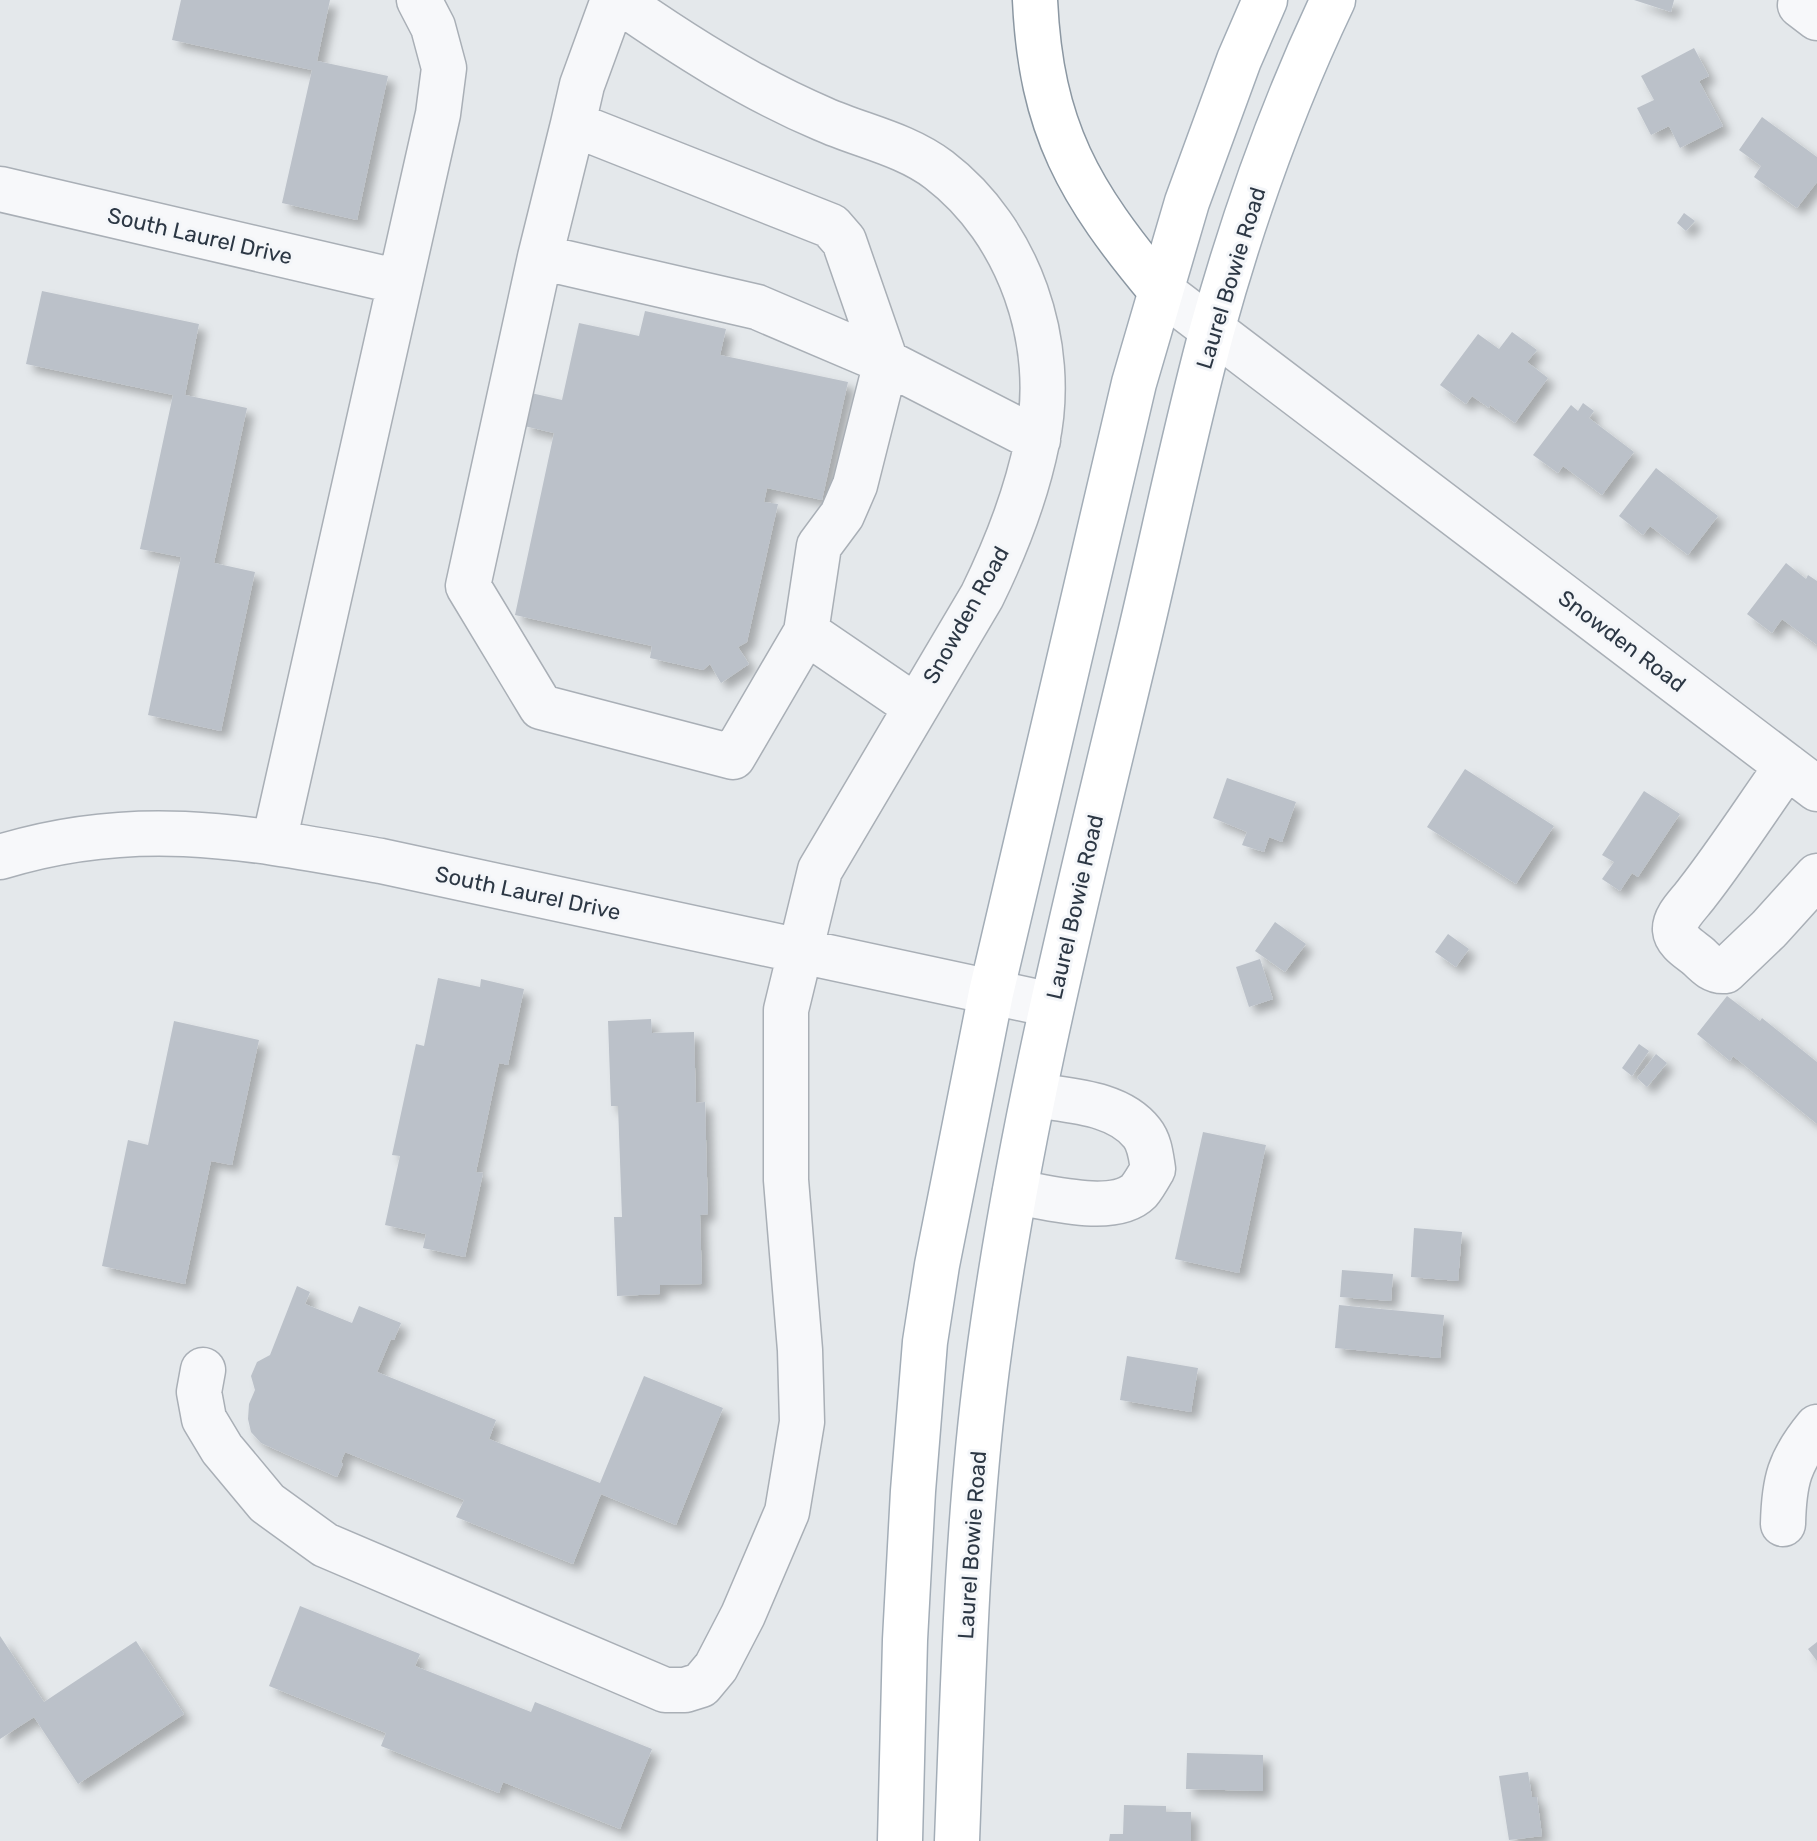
<svg xmlns="http://www.w3.org/2000/svg" width="1817" height="1841" font-family="Rubik,sans-serif">
<style>
.building{fill:#bbc1c9;filter:url(#shadow)}
.lines{fill:none;stroke-linecap:round;stroke-linejoin:round}
.minor-casing{stroke:#a9afb6;stroke-width:47}
.major-casing{stroke:#a3adb7;stroke-width:47}
.highway-casing{stroke:#8b97a2;stroke-width:47}
.minor{stroke:#f7f8fa;stroke-width:44}
.major{stroke:#fff;stroke-width:44}
.highway{stroke:#fff;stroke-width:44}
.labels{text-anchor:middle;dominant-baseline:central;stroke-width:6;stroke-linejoin:round;paint-order:stroke}
.street-label{font-size:22px;fill:#2c3744;stroke:#f4f6f9}
</style>
<defs>
<filter id="shadow"><feDropShadow dx="7" dy="7" stdDeviation="4" flood-color="#0004"/></filter>
</defs>
<rect width="100%" height="100%" fill="#e4e8eb"/>
<path class="building" d="M181,0h149l-13,61 71,15 -31,144 -75,-17 30,-133 -140,-30z
M1634,0h40l-3,12z
M1694,48l15,28 -10,5 24,45 -43,22 -11,-22 -18,9 -14,-27 17,-8 -13,-24z
M1762,117l55,40v25l-20,26 -43,-31 7,-11 -22,-16z
M1684,213l11,8 -9,10 -9,-8z
M42,291l157,33 -14,71 62,13 -33,155 41,9 -34,159 -73,-16 33,-158 -41,-8 33,-154 -147,-31z
M645,311l81,18 -6,26 128,27 -26,118 -55,-12 -3,14 14,2 -31,138 -9,5 11,17 -28,19 -11,-19 -7,6 -53,-12 2,-12 -137,-31 39,-182 -30,-7 7,-33 31,7 17,-77 60,13z
M1512,332l25,18 -10,12 21,16 -33,45 -25,-18 -1,3 -17,-12 -6,8 -26,-19 38,-51 21,15z
M1583,403l11,8 -5,7 45,34 -32,43 -39,-29 -5,7 -25,-18 38,-50 7,6z
M1656,468l62,48 -30,39 -38,-29 -7,9 -24,-19z
M1786,563l20,16 2,-4 9,6v64l-35,-26 -10,14 -25,-19z
M1465,769l89,57 -38,58 -89,-57z
M1227,778l69,24 -14,40 -13,-5 -5,15 -22,-7 5,-13 -34,-14z
M1644,791l36,23 -42,63 -6,-4 -12,18 -18,-12 12,-17 -12,-7z
M1275,922l31,22 -21,28 -30,-21z
M1448,934l21,15 -13,18 -21,-15z
M1260,959l13,40 -24,8 -13,-40z
M438,978l42,9 1,-8 43,10 -16,76 -9,-2 -23,109 7,1 -18,84 -42,-9 3,-14 -41,-9 15,-69 -8,-1 24,-111 8,2z
M1727,996l33,25 2,-3 55,44v62l-84,-68 -3,5 -33,-27z
M651,1019l1,14 42,-1 2,71 9,-1 3,112 -8,1 2,69 -42,1v9l-43,2 -3,-79h8l-4,-111h-7l-3,-85z
M174,1021l85,19 -27,125 -21,-4 -26,123 -83,-18 26,-126 20,5z
M1639,1044l10,7 -17,25 -10,-8z
M1656,1054l11,9 -20,24 -10,-9z
M1203,1132l63,13 -27,128 -64,-14z
M1414,1228l48,4 -4,49 -47,-4z
M1342,1270l51,4 -2,27 -51,-4z
M297,1286l13,6 -5,12 47,19 7,-17 42,17 -7,17 -3,-1 -14,33 119,48 -7,19 111,44 44,-107 79,32 -47,117 -75,-31 -28,70 -117,-47 8,-17 -119,-48 -4,10 2,2 -6,13 -76,-34 -10,-11 -3,-13 1,-15 6,-14 -4,-14 6,-14 13,-7z
M1339,1305l105,10 -4,43 -105,-10z
M1127,1356l71,12 -7,44 -71,-12z
M300,1606l120,48 -5,12 116,46 4,-10 117,47 -32,80 -117,-47 -4,11 -118,-47 5,-13 -117,-47z
M0,1636l44,66 92,-61 48,73 -106,70 -44,-67 -34,22z
M1817,1642v19l-9,-12z
M1187,1753l76,2v36l-77,-2z
M1528,1772l4,25h5l5,39 -33,4 -10,-64z
M1124,1805l42,1v6h25v29h-82l1,-7h13z"/>
<g class="lines">
<defs>
<path id="minor" d="M1800,5l17,13
M573,124l9,-39 31,-85
M0,189l400,93
M540,257l217,50 129,55 152,78
M1160,290l657,499
M806,632l13,-86 23,-31 13,-30 31,-123 -42,-121 -13,-15 -258,-102 -33,133 -72,329 73,121 192,50 73,-125 110,75
M1787,766c-30,42 -58,86 -90,127 -7,10 -23,24 -22,37 1,12 16,20 24,27 8,8 15,15 26,14l44,-42 48,-53
M274,842l164,-728 6,-46 -11,-41 -14,-27
M0,857c136,-42 246,-20 381,4l671,144
M1015,1192c32,5 99,24 124,-1 5,-6 10,-15 14,-22 -2,-12 -3,-26 -11,-36 -24,-31 -73,-32 -108,-38
M203,1370l-4,22 5,27 18,30 45,54 58,42 340,145h20l16,-5 15,-18 27,-52 44,-103 15,-90 -2,-72 -14,-170v-170l34,-140 162,-274c24,-49 44,-100 55,-154 21,-98 -18,-211 -98,-272 -34,-26 -78,-34 -116,-51 -73,-31 -140,-74 -205,-119
M1783,1524c1,-43 6,-63 34,-97"/>
<path id="major" d="M900,1841l5,-201 8,-149 12,-149 12,-77 54,-272 143,-610 53,-181 52,-142 26,-60
M957,1841c6,-158 10,-317 30,-473 32,-248 95,-491 153,-734 24,-101 45,-204 72,-304 31,-112 71,-225 121,-330"/>
<path id="highway" d="M1035,0c6,129 44,193 125,290"/>
</defs>
<use href="#minor" class="minor-casing"/>
<use href="#major" class="major-casing"/>
<use href="#highway" class="highway-casing"/>
<use href="#minor" class="minor"/>
<use href="#major" class="major"/>
<use href="#highway" class="highway"/>
</g>
<g class="labels">
<g class="street-label">
<text transform="translate(200 236) rotate(13)">South Laurel Drive</text>
<text transform="translate(1231 278) rotate(-73)">Laurel Bowie Road</text>
<text transform="translate(966 615) rotate(-61)">Snowden Road</text>
<text transform="translate(1622 641) rotate(37)">Snowden Road</text>
<text transform="translate(528 893) rotate(12)">South Laurel Drive</text>
<text transform="translate(1075 907) rotate(-77)">Laurel Bowie Road</text>
<text transform="translate(972 1545) rotate(-86)">Laurel Bowie Road</text>
</g>
</g>
</svg>
